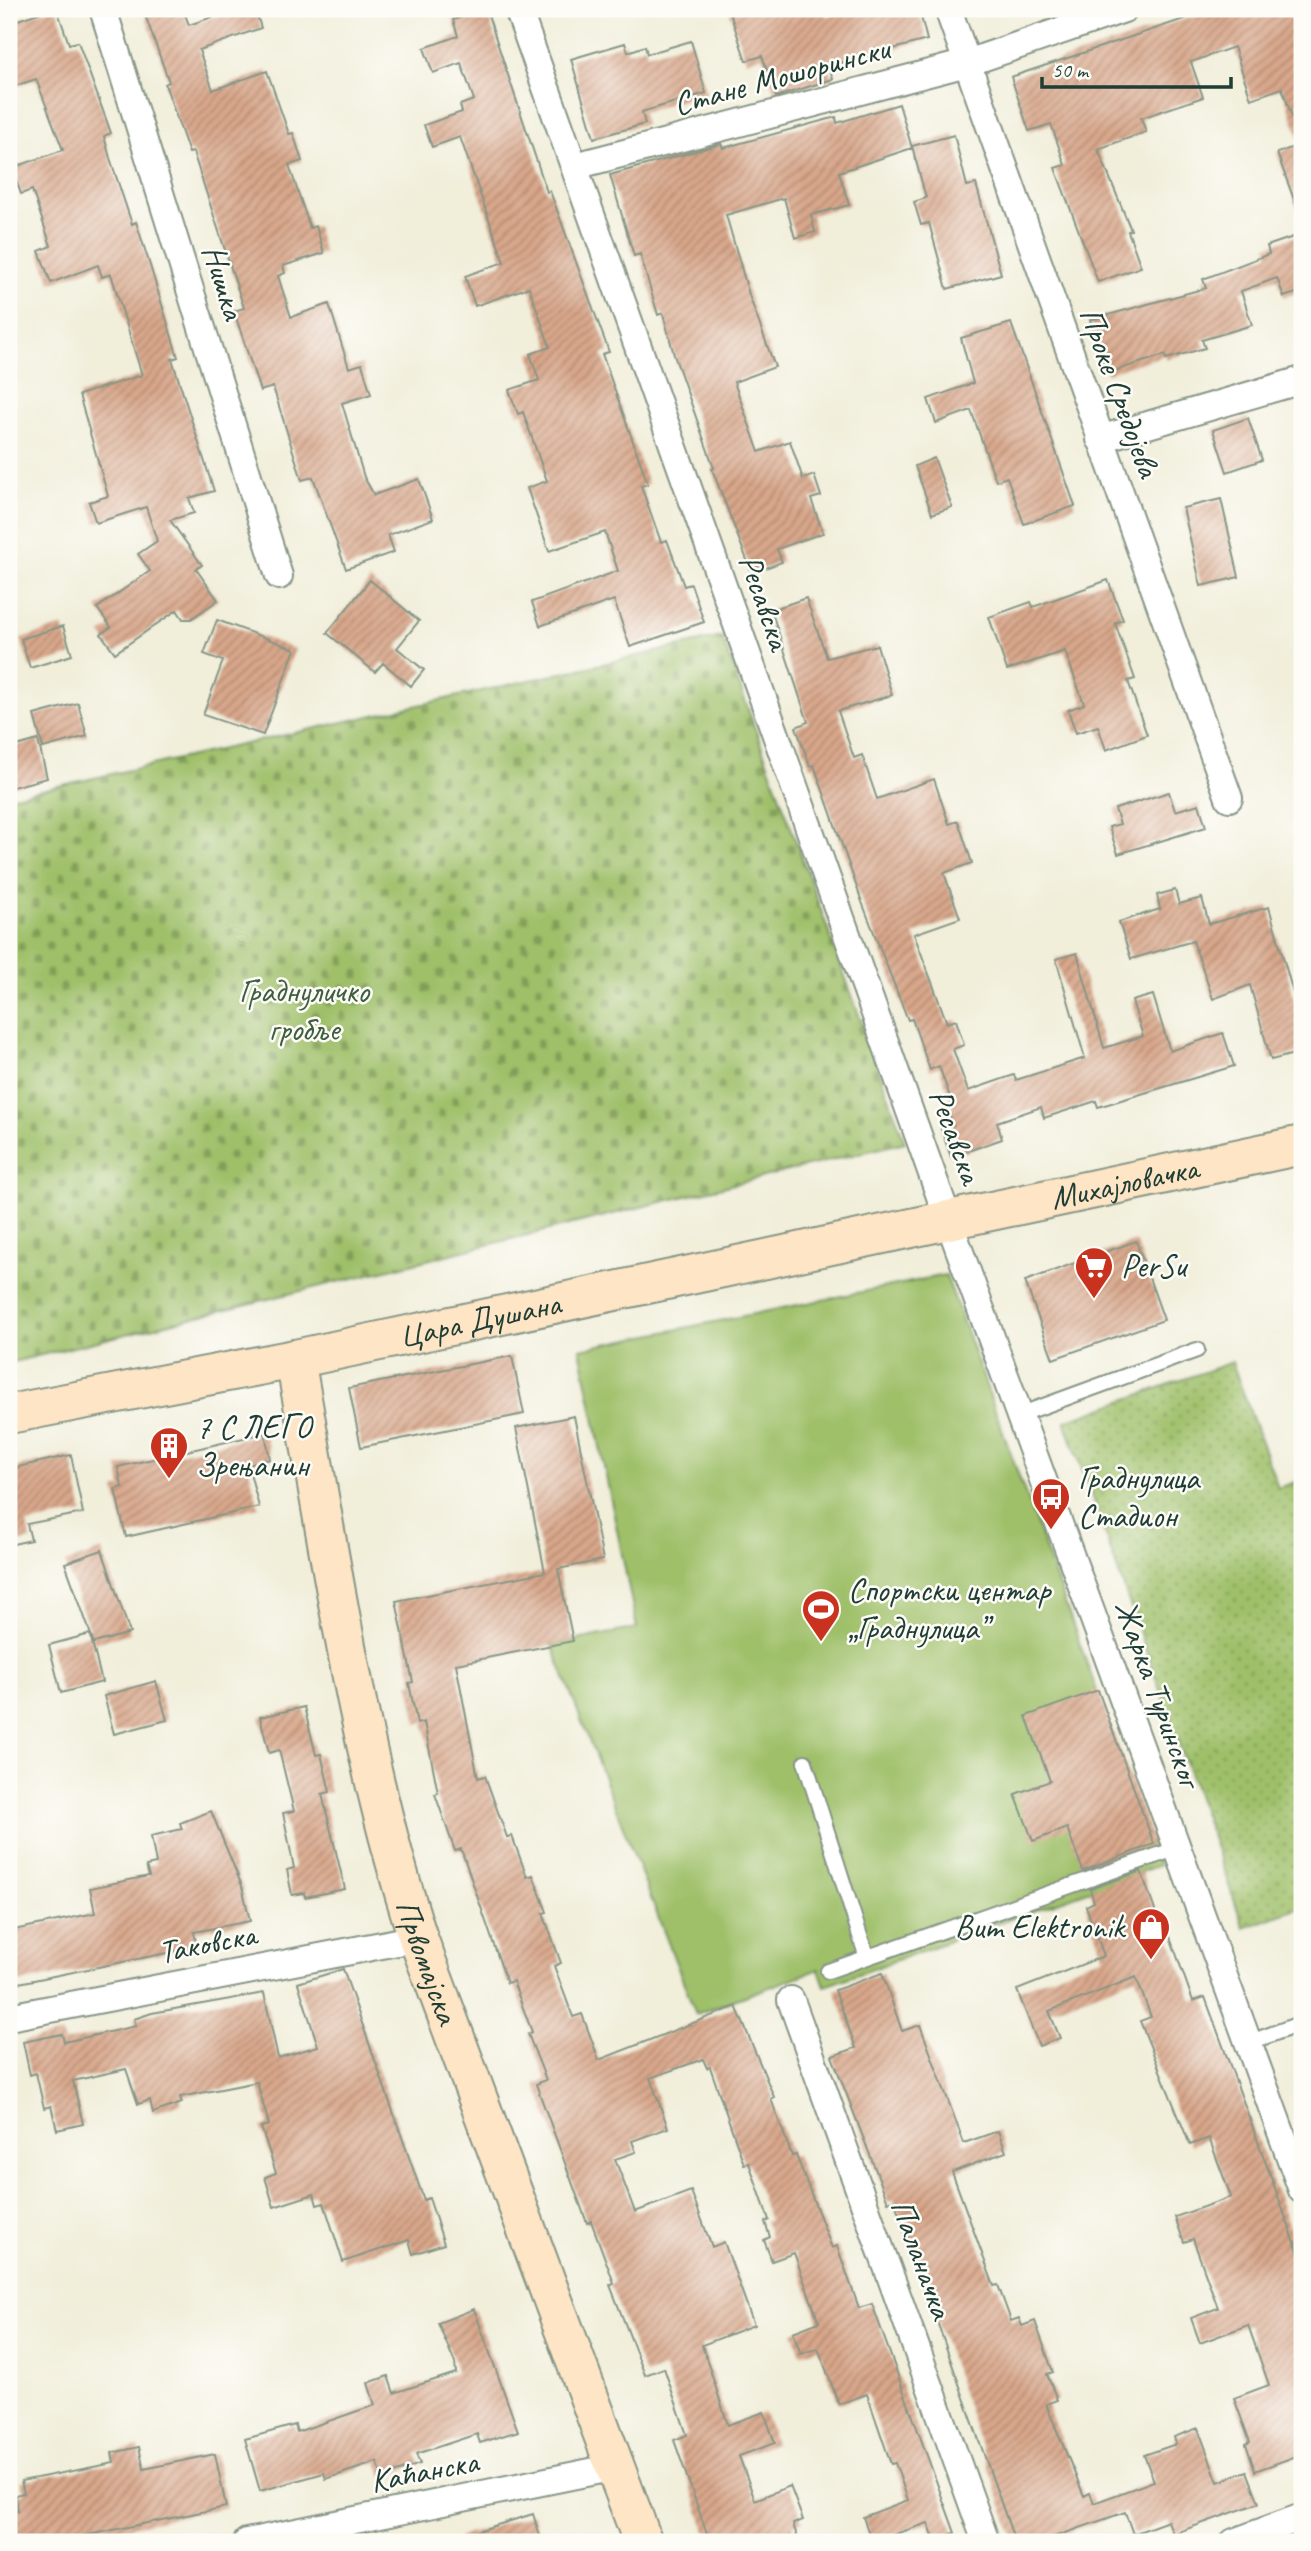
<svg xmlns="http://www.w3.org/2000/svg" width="1311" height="2551" font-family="Caveat,sans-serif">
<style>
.green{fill:url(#green-dots);stroke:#5f7e4e;stroke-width:2}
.cemetery{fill:url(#cemetery-stones);stroke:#5f7e4e;stroke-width:2}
.pitch{fill:#9fc069;stroke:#5f7e4e;stroke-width:2}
.building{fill:url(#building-hatch)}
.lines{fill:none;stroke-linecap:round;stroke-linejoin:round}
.lane-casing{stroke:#889687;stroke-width:18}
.street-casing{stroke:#889687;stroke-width:30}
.secondary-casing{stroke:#889687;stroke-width:42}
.lane{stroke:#fff;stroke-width:14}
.street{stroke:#fff;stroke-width:26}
.secondary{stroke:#fde5c5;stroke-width:38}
.labels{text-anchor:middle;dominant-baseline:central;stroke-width:5;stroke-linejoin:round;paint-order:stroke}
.street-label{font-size:33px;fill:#1f3d34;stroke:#fdfcf7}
.park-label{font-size:33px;fill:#3f5e41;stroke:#fdfcf7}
.poi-label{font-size:33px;fill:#1f3d34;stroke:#fdfcf7;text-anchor:start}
</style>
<defs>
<pattern id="green-dots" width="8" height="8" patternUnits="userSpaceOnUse" patternTransform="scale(1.75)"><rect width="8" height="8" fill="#9fc069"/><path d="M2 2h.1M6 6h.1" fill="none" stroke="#819d57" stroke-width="1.8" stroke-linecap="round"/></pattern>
<pattern id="cemetery-stones" width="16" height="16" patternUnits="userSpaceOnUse" patternTransform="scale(1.75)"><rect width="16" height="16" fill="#9fc069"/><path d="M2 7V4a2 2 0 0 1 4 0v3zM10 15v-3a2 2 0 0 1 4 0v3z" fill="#819d57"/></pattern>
<pattern id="building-hatch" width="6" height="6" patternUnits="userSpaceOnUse" patternTransform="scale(1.75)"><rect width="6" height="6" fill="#d9a78b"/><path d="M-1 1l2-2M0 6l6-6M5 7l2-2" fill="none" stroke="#af8972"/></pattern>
</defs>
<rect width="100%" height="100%" fill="#fdfcf7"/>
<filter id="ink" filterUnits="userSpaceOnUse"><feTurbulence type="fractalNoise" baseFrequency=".0143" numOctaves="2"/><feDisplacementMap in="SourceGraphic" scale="14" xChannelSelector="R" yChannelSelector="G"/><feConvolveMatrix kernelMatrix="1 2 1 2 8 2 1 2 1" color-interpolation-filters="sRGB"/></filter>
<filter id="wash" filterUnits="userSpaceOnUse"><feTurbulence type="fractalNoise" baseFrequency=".00686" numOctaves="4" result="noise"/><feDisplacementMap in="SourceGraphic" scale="28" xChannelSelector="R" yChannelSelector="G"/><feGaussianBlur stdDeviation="1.57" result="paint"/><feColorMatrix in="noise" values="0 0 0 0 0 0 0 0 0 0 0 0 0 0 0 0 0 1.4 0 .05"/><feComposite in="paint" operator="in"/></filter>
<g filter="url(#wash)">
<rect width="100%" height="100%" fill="#f1eeda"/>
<path class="green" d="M1232,1362l46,126 24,-8v427l-58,21 -179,-507z"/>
<path class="cemetery" d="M722,637l183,505 -896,221v-566z"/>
<path class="pitch" d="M946,1275l214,590 -335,121 -6,-17 -123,45 -144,-369 85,-17 -57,-279z"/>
<g id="blocks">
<path class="building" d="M50,9h7l12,35 9,-2 33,91 -7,3 6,22 22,66 4,-2 12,37 30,98 -6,2 42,132 -25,7 5,15 -24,7 32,45 -6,4 22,31 -27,19h-8l-6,-9 -62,43 -14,-19 10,-7 -14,-19 53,-37 -12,-17 19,-13 -11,-34 -50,16 -7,-21 19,-6 -29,-101 63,-20 -31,-101 -9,3 -4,-12 -47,18 -12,-32 12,-5 -19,-56 -11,4 -9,-26 51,-18 -27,-71 -27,9v-65z
M143,9h40l6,16 47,-16h19l6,19 -62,22 14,40 54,-19 22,63 4,-1 9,28 -13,4 21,63 6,-2 8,27 -41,13 2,7 -7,3 13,41 38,-13 20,64 13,-4 9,30 -29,9 22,74 10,18 45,-16 14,40 -45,16 6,17 -48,17 -33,-92 -11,3 -29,-93 -13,4 -26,-80 10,-3 -51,-156 -4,1 -24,-69 4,-2z
M486,9l61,183 3,-1 59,161 -7,2 46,130 -7,2 20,56 6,-2 17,46 7,-2 13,38 -74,25 -16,-47 -74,26 -8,-24 86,-31 -13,-39 -56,19 -22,-63 20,-7 -24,-69 -5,2 -9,-24 30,-10 -9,-26 20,-7 -21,-60 -54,19 -10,-30 39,-14 -44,-125 -28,10 -8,-22 38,-13 -2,-7 14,-5 -13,-37 -28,10 -9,-25 34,-12 -5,-16z
M743,9h81l2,7 29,-7h64l8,31 -98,26 4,13 -57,18 -14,-41 -16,5 -16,-48z
M1214,9h88v128h-3l-17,-49 -31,11 -17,-52 -43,15 12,35 -62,21 5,14 -48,17 33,81 -3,1 13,36 -43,15 -43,-114 10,-3 -14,-41 -22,7 -18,-54z
M691,41l15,52 -64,19 3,12 -51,14 -23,-79 54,-16 3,9 17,-6 2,8z
M899,104l13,44 -73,24 10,33 -38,10 4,17 -20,6 -11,-40 -58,17 24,83 25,69 -41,15 25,70 31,-11 13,38 11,-4 7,21 -10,3 12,34 -46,16 5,13 -30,11 -40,-104 2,-1 -40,-113 -11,-42 -5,2 -18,-61 -6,2 -24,-81 111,-31 2,4 113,-31 1,6z
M954,135l13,51 9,-2 25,90 -54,15 -18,-66 -8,2 -7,-23 12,-4 -14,-52z
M1302,144v71l-2,1 -23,-63z
M1302,234v57l-18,6 -7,-19 -36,13 11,34 -50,15 3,8 -39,11 -1,-4 -58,18 -17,-53 116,-32 -3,-9 66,-25 -2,-8z
M1011,323l64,183 -51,18 -17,-47 -11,4 -25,-71 -35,13 -8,-24 45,-16 -12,-45z
M1248,418l14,42 -35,12 -14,-42z
M934,458l18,49 -20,7 -17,-48z
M1221,499l18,78 -38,9 -18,-78z
M370,580l49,41 -22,27 27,22 -13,16 -28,-23 -8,9 -48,-39z
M1108,580l15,40 -8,3 20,56 -7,2 19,54 -41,15 -8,-24 -22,7 -8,-23 16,-6 -19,-53 -58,19 -18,-53 42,-15 2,5z
M806,598l21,60 50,-13 15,50 -54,16 16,47 8,-3 15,44 57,-20 15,45 9,-3 14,42 -28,10 16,45 -46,16 33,89 9,-3 8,25 -11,4 15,42 46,-16 2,5 69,-22 -29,-99 21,-6 27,95 39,-12 -11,-35 21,-6 17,56 53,-18 11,33 -136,41 -2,-6 -52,17 -3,-11 -44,15 5,17 -51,18 -10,-28 12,-4 -6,-17 6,-2 -14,-40 -9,4 -18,-51 -4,1 -46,-118 -48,-137 -4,1 -14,-39 12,-5 -37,-112z
M217,620l78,29 -32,86 -60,-20 20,-54 -19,-7z
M63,626l9,29 -42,13 -9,-29z
M78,703l9,33 -44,12 -9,-33z
M38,740l9,38 -38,10v-40z
M1169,792l6,19 24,-7 7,23 -88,27 -9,-27 11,-3 -5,-15z
M1175,890l4,14 23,-6 7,26 60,-17 33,118v27l-31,8 -21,-75 -37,14 -20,-58 -62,18 -12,-37 41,-13 -3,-14z
M1136,1241l28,79 -111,39 -28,-78z
M512,1356l12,58 -163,33 -12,-59z
M574,1416l29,144 -45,9 15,72 -117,23 22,114 7,-2 22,61 5,-1 15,41 6,-2 14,37 -4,1 18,50 -7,3 19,51 9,-3 17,46 137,-54 38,91 -3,2 21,57 4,-1 36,93 5,-2 22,62 13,-4 83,229 -20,7 -7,-17 -56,19 -9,-25 45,-17 -13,-37 -4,1 -24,-70 -28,10 -21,-56 -17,6 -8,-22 26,-10 -25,-69 -22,8 -8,-21 6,-3 -5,-15 4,-2 -20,-57 -5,1 -34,-97 -3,1 -4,-9 -53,19 18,50 -36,13 4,11 -21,7 20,53 56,-21 21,56 12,-5 30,83 -52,20 26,80 36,-13 11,31 -36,13 16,44 35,-14 13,34 -10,4 6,18h-89l-36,-102 13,-5 -23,-67 -19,7 -35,-90 4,-2 -23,-62 -4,2 -51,-139 10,-4 -18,-46 4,-2 -19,-51 -6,2 -46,-134 -6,2 -20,-57 3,-1 -14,-71 -7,2 -8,-41 4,-1 -17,-81 149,-29 -29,-144z
M265,1433l5,26 -22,6 11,42 -133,30 -11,-48 7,-2 -4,-20z
M71,1455l12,58 -56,11 4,16 -22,5v-76z
M102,1550l28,83 -36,10 -29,-80z
M90,1634l12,48 -41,11 -12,-48z
M156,1681l11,39 -53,14 -10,-38z
M1098,1690l56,154 -71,27 -16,-43 -34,13 -18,-47 35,-13 -24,-65z
M304,1707l12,48 5,-1 9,38 -8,2 23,95 -40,8 -1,-4 -12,2 -5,-25 7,-2 -11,-55 11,-2 -15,-61 -10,3 -9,-36z
M211,1811l31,75 8,35 -56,11 3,15 -188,38v-54l86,-18 -5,-25 59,-12 -3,-10 10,-2 -5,-28 31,-7 -2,-6z
M1141,1871l22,62 5,-2 25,70 12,-4 97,265v192l-47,17 -9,-27 4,-2 -16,-44 35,-13 -21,-60 -48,18 -9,-25 27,-10 -25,-69 -9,3 -9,-25 56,-20 -22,-59 -19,7 -50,-124 11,-4 -15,-40 -87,34 11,27 -21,8 -22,-56 87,-34 -18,-50 8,-4 -4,-13z
M343,1969l81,231 5,-2 15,46 -31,10 -4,-14 -66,22 -19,-59 -7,2 -3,-11 -40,13 -9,-30 11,-4 -15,-46 8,-2 -12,-43 -77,15 2,6 -29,10 -3,-13 -12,4 -12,-35 -53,12 10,43 -26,6 -6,-24 -7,2 -8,-35 -6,2 -7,-33 39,-8 2,8 72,-16 -2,-7 18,-6 112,-20 14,65 40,-12 -20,-63z
M882,1973l20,58 18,-6 44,118 34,-12 8,21 -54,20 42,114 4,-1 13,36 8,-3 3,8 13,-5 18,51 -6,2 10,26 -11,4 38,92 6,-3 4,10 60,-22 -10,-26 32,-11 -2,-7 24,-9 20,54 29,-11 12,32 -86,31 -5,-13 -35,13 -8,-22 -85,30h-25l-121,-342 -6,2 -56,-146 24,-8 -21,-58z
M474,2309l44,122 -38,12 -3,-9 -61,20 4,10 -38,13 -5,-15 -51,17 -2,-6 -64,18 -15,-52 50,-14 2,7 78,-27 -7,-22 20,-7 6,17 62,-20 -1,-10 -17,-40z
M139,2447l5,22 71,-15 11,53 -172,35h-45v-29l9,-2 -3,-16 9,-2 -3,-12 93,-18 -2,-10z
M533,2514l9,28h-84v-5z"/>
</g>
</g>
<g filter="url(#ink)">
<use href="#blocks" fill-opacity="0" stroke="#889687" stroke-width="2"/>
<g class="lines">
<defs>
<path id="lane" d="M1019,1415l178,-65
M805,1762l61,193
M828,1971l350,-123
M1248,2043l54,-20"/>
<path id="street" d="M103,9l176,567
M518,9l430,1210 354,971
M948,9l281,789
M575,166l392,-103 157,-54
M1100,439l202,-59
M791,2000l195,542
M9,2017l409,-79
M247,2542l368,-75
M1234,2542l68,-25"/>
<g id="secondary">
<path id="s1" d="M295,1359c35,193 62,391 123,579l225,604"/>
<path id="s2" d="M9,1414l286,-55 1007,-214"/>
</g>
</defs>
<use href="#lane" class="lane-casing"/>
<use href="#street" class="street-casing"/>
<use href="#secondary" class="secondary-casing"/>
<use href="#lane" class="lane"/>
<use href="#street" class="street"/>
<use href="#secondary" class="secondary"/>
</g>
</g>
<defs>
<symbol id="supermarket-pin" viewBox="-11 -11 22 30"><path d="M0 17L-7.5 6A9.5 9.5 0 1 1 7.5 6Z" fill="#c8321e" stroke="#fdfcf7"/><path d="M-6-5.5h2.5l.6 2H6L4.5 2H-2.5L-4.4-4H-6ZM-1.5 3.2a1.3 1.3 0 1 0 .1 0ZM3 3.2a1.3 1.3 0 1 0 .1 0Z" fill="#fff"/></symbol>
<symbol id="building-pin" viewBox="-11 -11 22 30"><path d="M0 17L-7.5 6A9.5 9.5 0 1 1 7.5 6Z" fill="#c8321e" stroke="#fdfcf7"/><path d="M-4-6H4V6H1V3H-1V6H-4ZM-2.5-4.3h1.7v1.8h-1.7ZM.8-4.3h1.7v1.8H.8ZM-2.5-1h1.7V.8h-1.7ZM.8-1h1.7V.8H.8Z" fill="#fff"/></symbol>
<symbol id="bus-pin" viewBox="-11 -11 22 30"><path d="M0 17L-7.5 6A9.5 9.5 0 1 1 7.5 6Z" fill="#c8321e" stroke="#fdfcf7"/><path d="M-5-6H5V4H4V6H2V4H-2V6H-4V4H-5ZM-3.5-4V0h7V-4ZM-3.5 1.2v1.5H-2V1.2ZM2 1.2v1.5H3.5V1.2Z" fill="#fff"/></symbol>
<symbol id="stadium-pin" viewBox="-11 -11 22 30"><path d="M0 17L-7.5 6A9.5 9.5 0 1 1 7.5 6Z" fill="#c8321e" stroke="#fdfcf7"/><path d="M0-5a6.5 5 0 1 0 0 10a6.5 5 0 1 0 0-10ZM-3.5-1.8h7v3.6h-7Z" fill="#fff"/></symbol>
<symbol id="shop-pin" viewBox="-11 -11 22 30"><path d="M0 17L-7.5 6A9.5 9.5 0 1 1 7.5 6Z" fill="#c8321e" stroke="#fdfcf7"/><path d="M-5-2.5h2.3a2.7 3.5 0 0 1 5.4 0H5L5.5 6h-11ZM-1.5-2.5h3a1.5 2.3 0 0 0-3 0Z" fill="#fff"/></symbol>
</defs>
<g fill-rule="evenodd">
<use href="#supermarket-pin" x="1072" y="1244" width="44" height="60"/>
<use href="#building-pin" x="147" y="1424" width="44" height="60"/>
<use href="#bus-pin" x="1029" y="1475" width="44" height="60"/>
<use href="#stadium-pin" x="799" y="1587" width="44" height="60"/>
<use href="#shop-pin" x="1129" y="1905" width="44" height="60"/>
</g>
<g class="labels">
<g class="street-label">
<text transform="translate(781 76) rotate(-15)">Стане Мошорински</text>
<text transform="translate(224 282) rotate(73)">Нишка</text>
<text transform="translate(1120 392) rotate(70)">Проке Средојева</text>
<text transform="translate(765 602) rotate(71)">Ресавска</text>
<text transform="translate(956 1136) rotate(70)">Ресавска</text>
<text stroke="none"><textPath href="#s2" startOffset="1139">Михајловачка</textPath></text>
<text stroke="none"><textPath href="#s2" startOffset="480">Цара Душана</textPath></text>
<text transform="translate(1158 1693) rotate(70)">Жарка Туринског</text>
<text transform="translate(207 1943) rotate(-11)">Таковска</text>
<text stroke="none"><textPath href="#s1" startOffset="618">Првомајска</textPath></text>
<text transform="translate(922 2259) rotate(70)">Паланачка</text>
<text transform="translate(424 2471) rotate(-11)">Каћанска</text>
</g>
<g class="park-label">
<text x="304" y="991">Граднуличко<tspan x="304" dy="38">гробље</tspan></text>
</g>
<g class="poi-label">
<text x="1121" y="1266">PerSu</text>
<text x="196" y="1427">7 С ЛЕГО<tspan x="196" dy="38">Зрењанин</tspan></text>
<text x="1078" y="1478">Граднулица<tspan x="1078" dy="38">Стадион</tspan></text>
<text x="848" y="1590">Спортски центар<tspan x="848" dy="38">„Граднулица”</tspan></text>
<text x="1124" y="1927" text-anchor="end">Bum Elektronik</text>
</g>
</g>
<rect width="1311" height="2551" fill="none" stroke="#fdfcf7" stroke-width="35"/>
<path d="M1042 77v10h189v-10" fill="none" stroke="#1f3d34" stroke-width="3.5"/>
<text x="1052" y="77" font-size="21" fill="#1f3d34" stroke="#fdfcf7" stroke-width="5" paint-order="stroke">50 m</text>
</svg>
